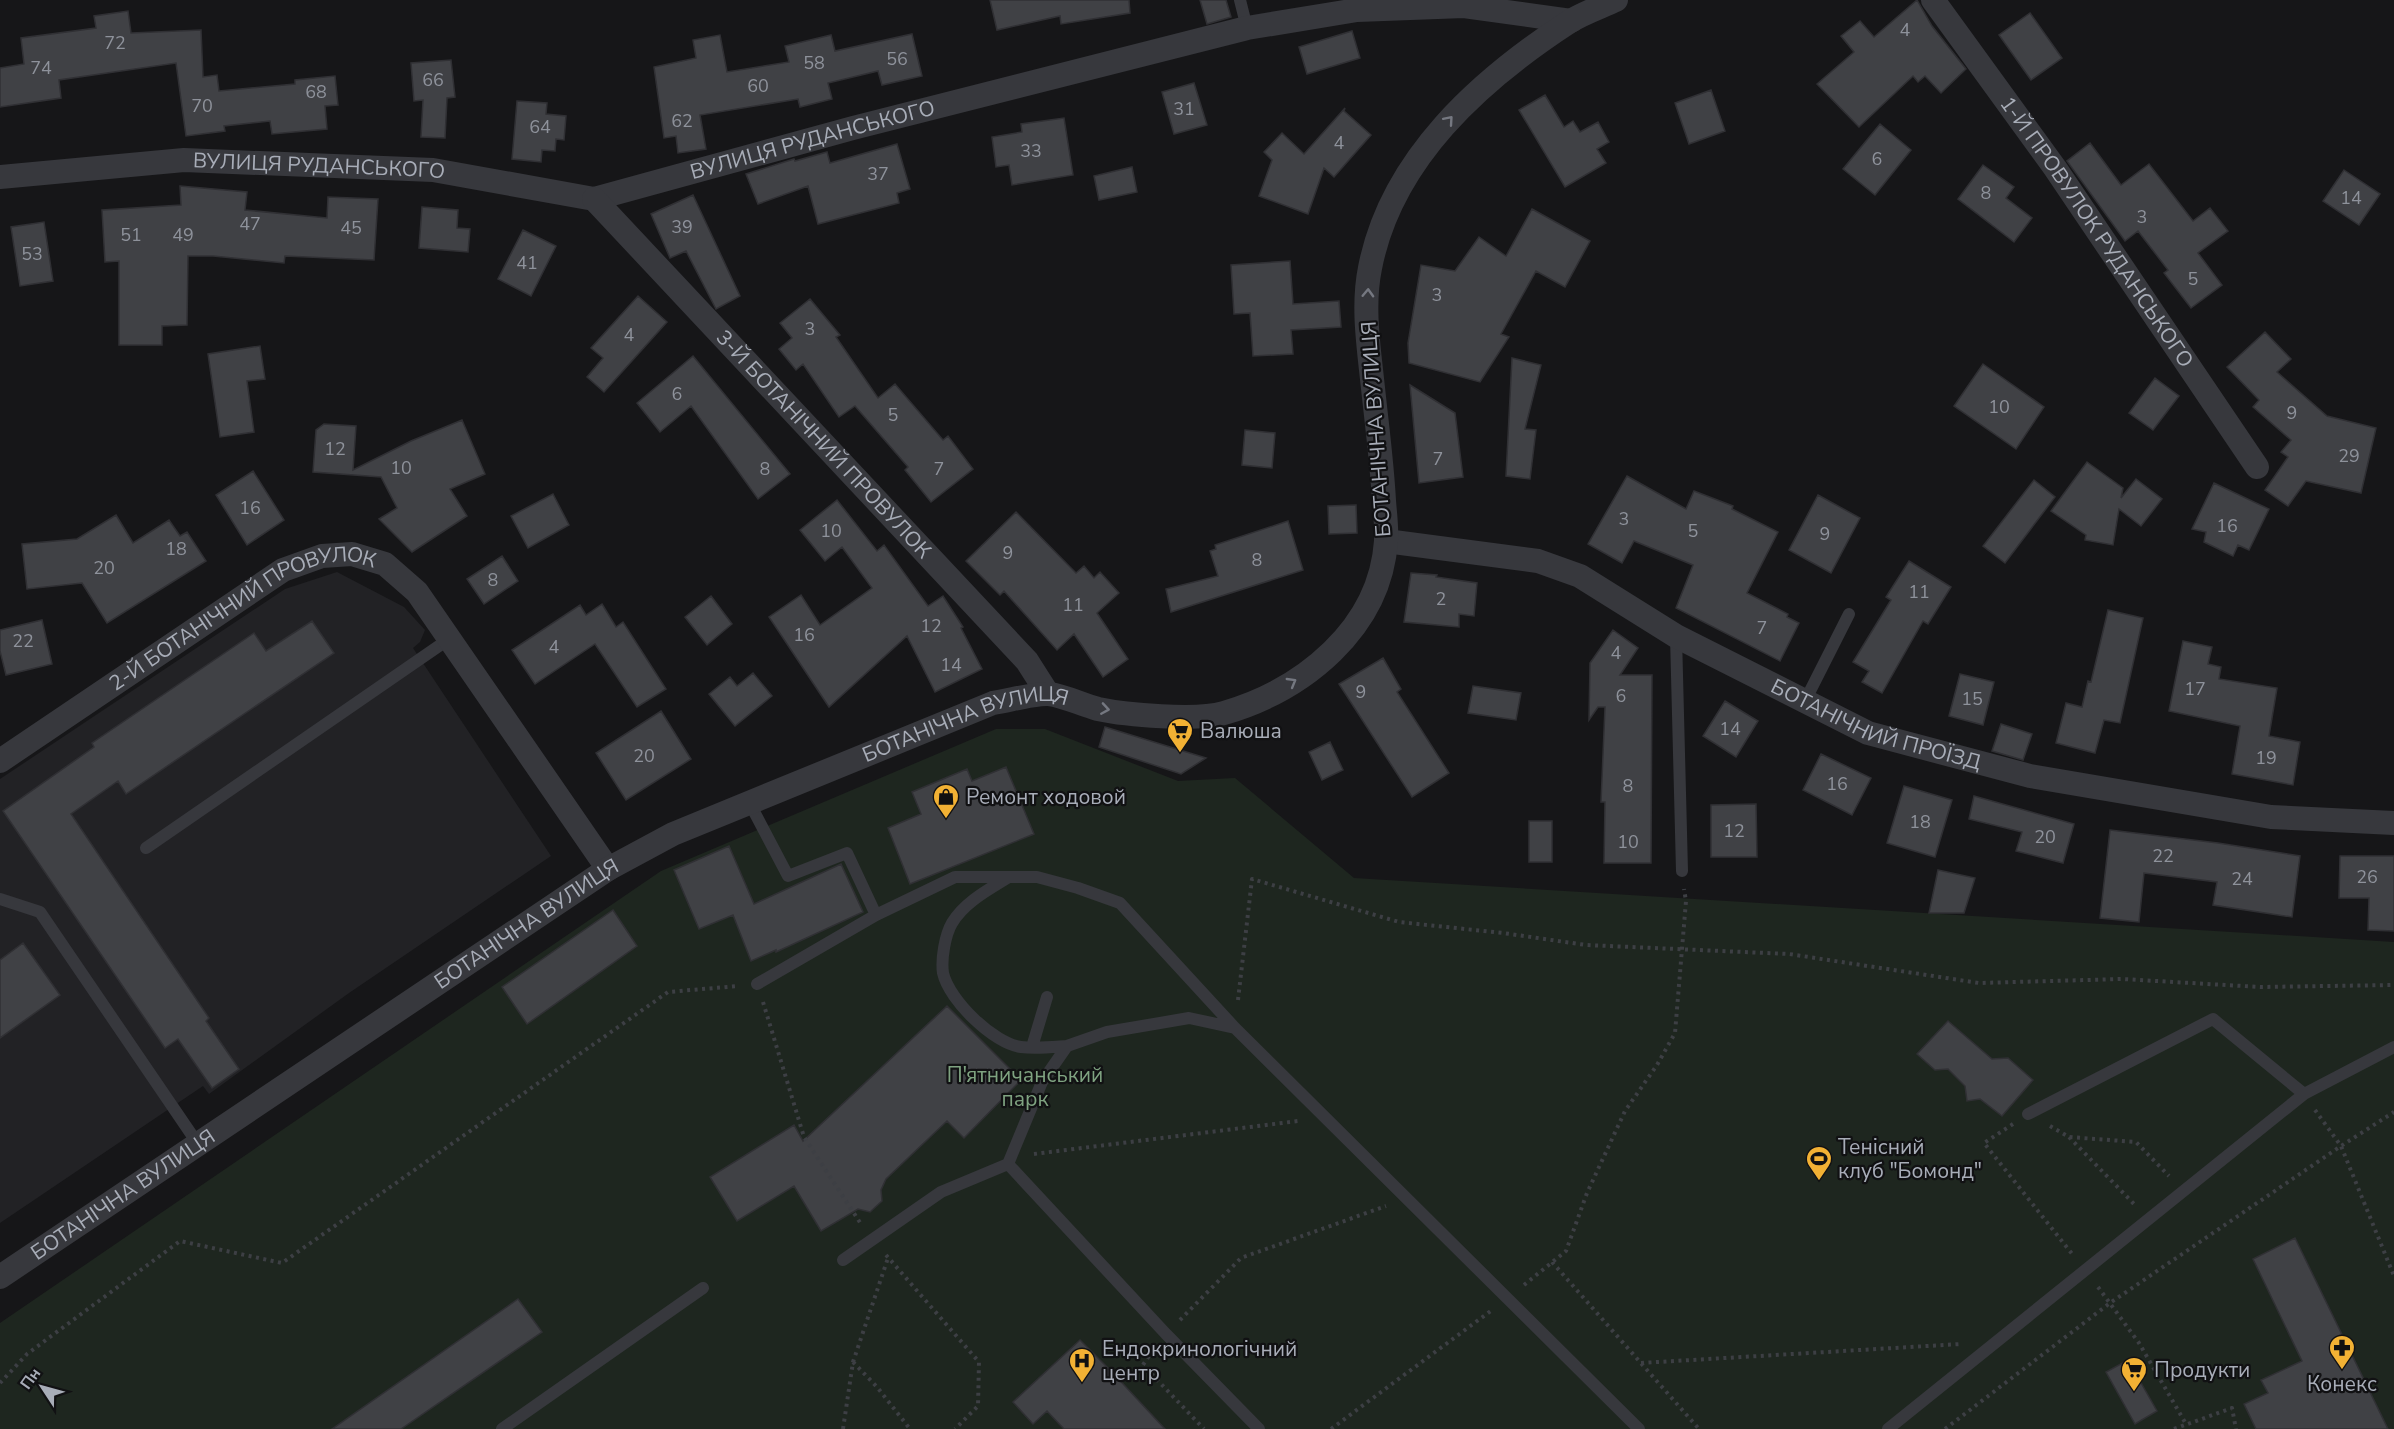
<svg xmlns="http://www.w3.org/2000/svg" width="2394" height="1429" font-family="'Nunito Sans',sans-serif">
<style>
.built{fill:#222225}
.green{fill:#1e261f}
.building{fill:#404145;stroke:#303034;stroke-width:1.5}
.lines{fill:none;stroke-linecap:round;stroke-linejoin:round}
.path{stroke:#3d3f44;stroke-width:4;stroke-dasharray:3 4.5;stroke-linecap:butt}
.service{stroke:#37383d;stroke-width:12}
.minor{stroke:#37383d;stroke-width:24}
.oneway{stroke:#757881}
.labels{text-anchor:middle;dominant-baseline:central;stroke-width:4.5;stroke-linejoin:round;paint-order:stroke}
.number-label{font-size:18px;fill:#8e929b}
.street-label{font-size:21px;fill:#a8adb8;stroke:#111113}
.poi-label{font-size:21px;fill:#a8adb8;stroke:#111113;text-anchor:start}
.park-label{font-size:21px;fill:#7fa381;stroke:#111113}
</style>
<rect width="100%" height="100%" fill="#161618"/>
<path class="built" d="M337,572l67,35 21,23 -5,12 -7,6 138,208 -202,137 -140,101 -6,-8 -203,137v-444l285,-190z"/>
<path class="green" d="M996,729h49l133,52 57,-3 119,100 1040,64v487h-2394v-106l661,-452z"/>
<path class="building" d="M990,0h139l1,13 -69,11 -1,-8 -63,14z
M1200,0h26l5,17 -24,7z
M1917,0l15,26 34,43 -25,24 -16,-17 -7,6 -5,-6 -54,51 -42,-43 37,-32 -13,-16 19,-15 14,16z
M128,11l3,22 70,-3 2,47 14,-2 2,16 76,-7v-4l40,-4 3,29 -13,1 2,23 -55,5 -2,-13 -46,5 1,5 -39,5 -10,-73 -117,17 2,18 -61,9v-39l24,-4 -3,-26 75,-10 -2,-12z
M2030,13l32,45 -31,22 -32,-45z
M1352,31l8,27 -53,16 -8,-27z
M912,34l10,42 -40,9 -4,-14 -50,12 4,16 -32,8 -2,-8 -98,16 6,34 -28,4 -2,-17 -12,2 -10,-71 42,-9 -3,-18 27,-5 7,37 62,-10 -4,-16 46,-11 4,16z
M451,60l4,37 -8,1 -2,40 -24,-1 2,-37 -9,1 -3,-38z
M1194,83l13,42 -33,9 -12,-42z
M1711,90l14,41 -36,13 -14,-41z
M1545,95l19,32 9,-6 7,11 18,-10 11,20 -12,7 9,14 -41,24 -46,-77z
M517,101l30,2 -1,11 20,2 -2,24 -8,-1 -1,12 -13,-1 -1,12 -29,-3z
M1345,108l-1,3 27,24 -37,42 -10,-9 -16,46 -49,-18 13,-36 -8,-8 18,-19 22,21z
M1064,118l9,57 -61,10 -3,-20 -13,2 -4,-30 30,-5 -1,-8z
M1880,124l31,26 -36,45 -32,-26z
M2090,143l31,42 28,-21 44,57 17,-13 18,23 -30,22 24,32 -31,23 -27,-35 4,-3 -30,-39 -13,10 -58,-80z
M897,144l13,45 -13,4 2,10 -81,21 -10,-38 -50,18 -12,-30 48,-15 1,2 32,-9 3,11z
M1983,165l31,22 -8,11 26,20 -18,24 -56,-43z
M1132,167l5,25 -38,8 -5,-24z
M2344,170l36,24 -21,31 -36,-24z
M180,186l67,6 -2,18 82,8 1,-21 50,2 -4,61 -89,-4 -1,7 -71,-7h-25l-1,69 -25,1v19h-43v-84l-14,1 -3,-52 79,-5z
M693,195l47,101 -24,13 -30,-58 -16,7 -19,-44z
M422,207l36,3 -1,18 13,1 -2,23 -49,-4z
M1532,209l58,32 -25,46 -29,-16 -35,63 8,3 -29,45 -71,-19 -1,-20 13,-78 34,6 24,-34 27,19z
M44,222l9,59 -33,5 -9,-59z
M523,230l33,16 -25,50 -33,-17z
M1290,261l3,43 46,-3 2,26 -50,3 2,24 -40,2 -3,-43 -16,1 -3,-49z
M638,296l29,26 -63,70 -17,-15 16,-19 -12,-10z
M810,299l30,36 -4,2 42,61 17,-14 48,56 5,-4 25,33 -42,33 -26,-32 3,-3 -53,-61 -16,11 -36,-53 -7,6 -17,-21 13,-11 -12,-15z
M2265,332l26,27 -14,13 50,44 49,12 -15,65 -55,-12 -18,25 -23,-16 23,-33 -7,-5 10,-12 -38,-33 6,-7 -32,-33z
M260,346l5,33 -18,2 7,51 -34,5 -12,-83z
M693,356l97,118 -32,25 -67,-93 -31,26 -23,-29z
M1512,358l29,7 -16,64 11,1 -6,49 -24,-3z
M1983,364l61,43 -28,42 -62,-43z
M2155,378l24,18 -26,34 -24,-17z
M1410,385l45,28 8,64 -44,6z
M462,420l23,54 -35,15 17,27 -55,36 -33,-33 18,-11 -16,-31 -68,-5 3,-42 8,-6 32,2 -3,44 58,-29z
M1245,430l30,3 -3,35 -30,-3z
M2087,462l36,26 -2,10 15,-19 26,20 -21,27 -22,-17 -6,36 -28,-5 1,-5 -35,-24z
M253,471l31,49 -37,25 -31,-50z
M1627,476l59,33 8,-18 39,15 -1,3 46,23 -31,61 41,21 -1,3 12,6 -19,38 -104,-53 17,-43 -59,-24 -12,22 -34,-19z
M2034,480l21,17 -50,66 -22,-17z
M2214,483l55,26 -20,41 -11,-5 -5,11 -29,-14 2,-10 -14,-3z
M553,494l16,31 -41,23 -17,-32z
M1818,495l42,23 -29,55 -42,-23z
M837,500l40,51 7,-6 44,61 15,-10 20,31 -2,1 21,41 -47,23 -28,-56 -78,71 -60,-90 32,-22 19,30 52,-37 -30,-41 -17,14 -25,-31z
M1356,505l1,28 -28,1 -1,-28z
M1016,512l60,61 8,-7 10,12 6,-6 19,21 -22,20 31,46 -25,18 -29,-43 -17,16 -53,-59 -4,4 -34,-34z
M116,515l17,28 36,-23 11,16 7,-4 19,29 -99,62 -25,-40 -55,6 -5,-45 55,-5z
M1288,521l15,49 -132,42 -5,-23 52,-13 -8,-25 6,-2 -1,-4z
M502,556l16,25 -34,23 -17,-25z
M1909,561l42,26 -23,37 -5,-3 -41,72 -20,-11 7,-11 -16,-9 38,-62 -5,-3z
M1411,573l26,2 -1,2 41,6 -3,33 -15,-2v13l-55,-5z
M711,596l21,28 -25,21 -22,-28z
M602,604l14,23 7,-5 43,67 -29,18 -42,-63 -60,40 -23,-34 68,-45 6,10z
M2108,610l35,8 -23,105 -16,-3 -9,33 -39,-10 10,-40 16,4 6,-26 3,1z
M42,620l10,44 -46,11 -6,-24v-21z
M312,621l22,32 -208,141 -8,-13 -47,33 138,204 -3,3 33,48 -27,19 -34,-49 -13,9 -162,-237 91,-64 -2,-4 162,-110 12,18z
M1613,630l25,18 -18,27h32l-1,188h-47l1,-61h-4l4,-95h-7l-9,13 1,-57z
M2183,641l29,6 -4,17 13,3 -2,12 58,9 -8,48 31,6 -7,43 -61,-11 8,-48 -71,-15z
M1383,658l18,31 -4,3 52,81 -37,24 -73,-113z
M753,673l19,23 -37,30 -26,-32 21,-17 7,9z
M1960,674l34,8 -11,43 -34,-9z
M1473,686l48,7 -5,27 -48,-7z
M1725,701l33,20 -22,36 -33,-21z
M661,711l30,48 -65,41 -30,-47z
M2001,724l31,10 -9,26 -31,-9z
M1105,727l101,31 -25,16 -82,-27z
M1330,742l13,28 -21,10 -13,-28z
M1821,754l50,24 -19,37 -49,-25z
M1006,767l28,67 -124,50 -22,-56 33,-14 -9,-22 55,-23 5,12z
M1904,786l48,14 -17,57 -48,-14z
M1974,796l100,28 -11,39 -47,-12 6,-19 -53,-13z
M1756,804l1,53h-46v-52z
M1529,821h23v41h-23z
M2110,830l108,13 82,13 -8,61 -79,-12 4,-23 -73,-9 -5,49 -39,-4z
M729,846l25,58 87,-40 22,48 -87,40v-2l-25,11 -18,-46 -34,14 -25,-59z
M2340,856h54v75l-26,-1 1,-32h-30z
M1938,870l37,8 -11,35h-35z
M613,910l24,36 -110,78 -25,-37z
M23,943l37,52 -60,43v-78z
M947,1006l74,74 -57,58 -17,-17 -61,58 -5,11 1,11 -12,11 -12,-3 -37,22 -27,-45 -57,35 -27,-44 84,-52 9,16z
M1948,1021l44,38 16,-1 25,22 -31,36 -22,-17 -13,2 -2,-15 -17,-17 -13,1 -18,-16z
M2295,1238l93,191h-132l-12,-25 24,-11 -7,-13 41,-19 -49,-102z
M518,1299l24,33 -141,97h-69z
M1080,1340l32,32 53,57h-101l-17,-18 -14,13 -20,-22z
M2128,1360l29,51 -22,13 -29,-52z"/>
<g class="lines">
<path class="path" d="M1238,1000l14,-121 147,43 104,11 83,12 203,9 190,29 143,-4 138,8 134,-2
M763,1002l41,135 57,87
M2315,1110l26,36 53,130
M2013,1124l-29,19 89,112
M2050,1126l19,11 67,5 33,34
M2069,1137l65,67
M1034,1154l264,-33
M886,1255l93,107 -1,44 -23,23
M1552,1262l147,167
M1524,1285l42,-34 21,-58 38,-82 32,-46 18,-32 11,-132 -2,-12
M2098,1287l41,56 47,81
M1180,1320l61,-62 145,-52
M1153,1350l-10,15 61,64
M853,1362l24,25 33,42
M1641,1363l320,-19
M0,1383l27,-29 153,-113 102,22 386,-271 70,-6
M843,1429l10,-67 35,-104
M1331,1429l161,-119
M1945,1429l165,-126 231,-157 53,-34
M2174,1429l58,-21 4,21"/>
<path class="service" d="M1240,0l7,28
M1676,636l6,235
M1805,701l44,-87
M749,802l39,74 59,-23 29,62
M146,848l303,-209
M1009,877c-21,13 -44,25 -57,46 -7,12 -11,36 -9,50 6,27 51,71 78,74 15,2 32,0 46,-1
M0,899l40,13 158,232
M757,984l119,-69 79,-38h82l41,11 42,15 115,125 404,401
M1032,1047l15,-50
M2028,1114l185,-95 91,75
M1008,1164l158,170 93,95
M843,1260l98,-68 67,-28 34,-82 25,-36 40,-14 82,-14 46,10
M502,1429l201,-141
M1888,1429l416,-335 90,-47"/>
<g class="minor">
<path id="s1" d="M1933,0l122,168 202,299"/>
<path id="s2" d="M0,177l184,-17 249,10 161,29 259,-71 394,-100 110,-18 107,-4 107,15"/>
<path id="s3" d="M594,199l433,462 21,33"/>
<path id="s4" d="M1386,541l152,20 42,15 96,60 192,97 162,43 241,41 123,6"/>
<path id="s5" d="M0,761l283,-191 39,-14 30,-2 33,10 32,28 191,277"/>
<path id="s6" d="M0,1277l608,-408 65,-35 320,-131c15,-2 41,-10 56,-9 16,2 33,11 49,15 28,6 99,12 126,4 79,-23 156,-84 162,-172 1,-13 -1,-27 -2,-40 -2,-38 -7,-75 -11,-113 -4,-39 -11,-81 -3,-120 21,-109 110,-188 199,-246 14,-9 32,-15 47,-22"/>
</g>
</g>
<defs><path id="oneway-chevron" d="M-2-3.5L2.5 0L-2 3.5" fill="none" stroke-width="1.6" stroke-linecap="round" stroke-linejoin="round" transform="scale(1.5)"/></defs>
<g class="oneway">
<use href="#oneway-chevron" transform="translate(1449 120) rotate(-49)"/>
<use href="#oneway-chevron" transform="translate(1368 293) rotate(-88)"/>
<use href="#oneway-chevron" transform="translate(1292 682) rotate(-30)"/>
<use href="#oneway-chevron" transform="translate(1105 709) rotate(9)"/>
</g>
<defs>
<symbol id="supermarket-pin" viewBox="-11 -11 22 30"><path d="M0 17L-7.5 6A9.5 9.5 0 1 1 7.5 6Z" fill="#f2b134" stroke="#111113"/><path d="M-6-5.5h2.5l.6 2H6L4.5 2H-2.5L-4.4-4H-6ZM-1.5 3.2a1.3 1.3 0 1 0 .1 0ZM3 3.2a1.3 1.3 0 1 0 .1 0Z" fill="#111"/></symbol>
<symbol id="shop-pin" viewBox="-11 -11 22 30"><path d="M0 17L-7.5 6A9.5 9.5 0 1 1 7.5 6Z" fill="#f2b134" stroke="#111113"/><path d="M-5-2.5h2.3a2.7 3.5 0 0 1 5.4 0H5L5.5 6h-11ZM-1.5-2.5h3a1.5 2.3 0 0 0-3 0Z" fill="#111"/></symbol>
<symbol id="stadium-pin" viewBox="-11 -11 22 30"><path d="M0 17L-7.5 6A9.5 9.5 0 1 1 7.5 6Z" fill="#f2b134" stroke="#111113"/><path d="M0-5a6.5 5 0 1 0 0 10a6.5 5 0 1 0 0-10ZM-3.5-1.8h7v3.6h-7Z" fill="#111"/></symbol>
<symbol id="pharmacy-pin" viewBox="-11 -11 22 30"><path d="M0 17L-7.5 6A9.5 9.5 0 1 1 7.5 6Z" fill="#f2b134" stroke="#111113"/><path d="M-2-6h4v4h4v4h-4v4h-4v-4h-4v-4h4Z" fill="#111"/></symbol>
<symbol id="hospital-pin" viewBox="-11 -11 22 30"><path d="M0 17L-7.5 6A9.5 9.5 0 1 1 7.5 6Z" fill="#f2b134" stroke="#111113"/><path d="M-5-5h3v3.5h4V-5h3V5h-3V1.5h-4V5h-3Z" fill="#111"/></symbol>
</defs>
<g fill-rule="evenodd">
<use href="#supermarket-pin" x="1165" y="716" width="30" height="40"/>
<use href="#shop-pin" x="931" y="782" width="30" height="40"/>
<use href="#stadium-pin" x="1804" y="1144" width="30" height="40"/>
<use href="#pharmacy-pin" x="2327" y="1333" width="30" height="40"/>
<use href="#hospital-pin" x="1067" y="1346" width="30" height="40"/>
<use href="#supermarket-pin" x="2119" y="1355" width="30" height="40"/>
</g>
<g class="labels">
<g class="number-label">
<text x="1905" y="30">4</text>
<text x="115" y="43">72</text>
<text x="897" y="59">56</text>
<text x="814" y="63">58</text>
<text x="41" y="68">74</text>
<text x="433" y="80">66</text>
<text x="758" y="86">60</text>
<text x="316" y="92">68</text>
<text x="202" y="106">70</text>
<text x="1184" y="109">31</text>
<text x="682" y="121">62</text>
<text x="540" y="127">64</text>
<text x="1339" y="143">4</text>
<text x="1031" y="151">33</text>
<text x="1877" y="159">6</text>
<text x="878" y="174">37</text>
<text x="1986" y="193">8</text>
<text x="2351" y="198">14</text>
<text x="2142" y="217">3</text>
<text x="250" y="224">47</text>
<text x="682" y="227">39</text>
<text x="351" y="228">45</text>
<text x="131" y="235">51</text>
<text x="183" y="235">49</text>
<text x="32" y="254">53</text>
<text x="527" y="263">41</text>
<text x="2193" y="279">5</text>
<text x="1437" y="295">3</text>
<text x="810" y="329">3</text>
<text x="629" y="335">4</text>
<text x="677" y="394">6</text>
<text x="1999" y="407">10</text>
<text x="2292" y="413">9</text>
<text x="893" y="415">5</text>
<text x="335" y="449">12</text>
<text x="2349" y="456">29</text>
<text x="1438" y="459">7</text>
<text x="401" y="468">10</text>
<text x="765" y="469">8</text>
<text x="939" y="469">7</text>
<text x="250" y="508">16</text>
<text x="1624" y="519">3</text>
<text x="2227" y="526">16</text>
<text x="831" y="531">10</text>
<text x="1693" y="531">5</text>
<text x="1825" y="534">9</text>
<text x="176" y="549">18</text>
<text x="1008" y="553">9</text>
<text x="1257" y="560">8</text>
<text x="104" y="568">20</text>
<text x="493" y="580">8</text>
<text x="1919" y="592">11</text>
<text x="1441" y="599">2</text>
<text x="1073" y="605">11</text>
<text x="931" y="626">12</text>
<text x="1762" y="628">7</text>
<text x="804" y="635">16</text>
<text x="23" y="641">22</text>
<text x="554" y="647">4</text>
<text x="1616" y="653">4</text>
<text x="951" y="665">14</text>
<text x="2195" y="689">17</text>
<text x="1361" y="692">9</text>
<text x="1621" y="696">6</text>
<text x="1972" y="699">15</text>
<text x="1730" y="729">14</text>
<text x="644" y="756">20</text>
<text x="2266" y="758">19</text>
<text x="1837" y="784">16</text>
<text x="1628" y="786">8</text>
<text x="1920" y="822">18</text>
<text x="1734" y="831">12</text>
<text x="2045" y="837">20</text>
<text x="1628" y="842">10</text>
<text x="2163" y="856">22</text>
<text x="2367" y="877">26</text>
<text x="2242" y="879">24</text>
</g>
<g class="street-label">
<text stroke="none"><textPath href="#s2" startOffset="824">ВУЛИЦЯ РУДАНСЬКОГО</textPath></text>
<text stroke="none"><textPath href="#s2" startOffset="320">ВУЛИЦЯ РУДАНСЬКОГО</textPath></text>
<text stroke="none"><textPath href="#s1" startOffset="284">1-Й ПРОВУЛОК РУДАНСЬКОГО</textPath></text>
<text transform="translate(1376 429) rotate(-94)">БОТАНІЧНА ВУЛИЦЯ</text>
<text stroke="none"><textPath href="#s3" startOffset="336">3-Й БОТАНІЧНИЙ ПРОВУЛОК</textPath></text>
<text stroke="none"><textPath href="#s5" startOffset="286">2-Й БОТАНІЧНИЙ ПРОВУЛОК</textPath></text>
<text stroke="none"><textPath href="#s4" startOffset="531">БОТАНІЧНИЙ ПРОЇЗД</textPath></text>
<text stroke="none"><textPath href="#s6" startOffset="1120">БОТАНІЧНА ВУЛИЦЯ</textPath></text>
<text stroke="none"><textPath href="#s6" startOffset="634">БОТАНІЧНА ВУЛИЦЯ</textPath></text>
<text stroke="none"><textPath href="#s6" startOffset="148">БОТАНІЧНА ВУЛИЦЯ</textPath></text>
</g>
<g class="poi-label">
<text x="1200" y="731">Валюша</text>
<text x="966" y="797">Ремонт ходовой</text>
<text x="1838" y="1147">Тенісний<tspan x="1838" dy="24">клуб "Бомонд"</tspan></text>
<text x="1102" y="1349">Ендокринологічний<tspan x="1102" dy="24">центр</tspan></text>
<text x="2154" y="1370">Продукти</text>
<text x="2342" y="1384" text-anchor="middle">Конекс</text>
</g>
<g class="park-label">
<text x="1025" y="1075">П'ятничанський<tspan x="1025" dy="24">парк</tspan></text>
</g>
</g>
<g transform="translate(42 1387) rotate(306)" stroke="#111113" stroke-width="4.5" paint-order="stroke">
<path d="M0-4.5L10 22L0 15L-10 22Z" fill="#a8adb8"/>
<text y="-9" font-size="16" font-weight="bold" text-anchor="middle" fill="#a8adb8">Пн</text>
</g>
</svg>
